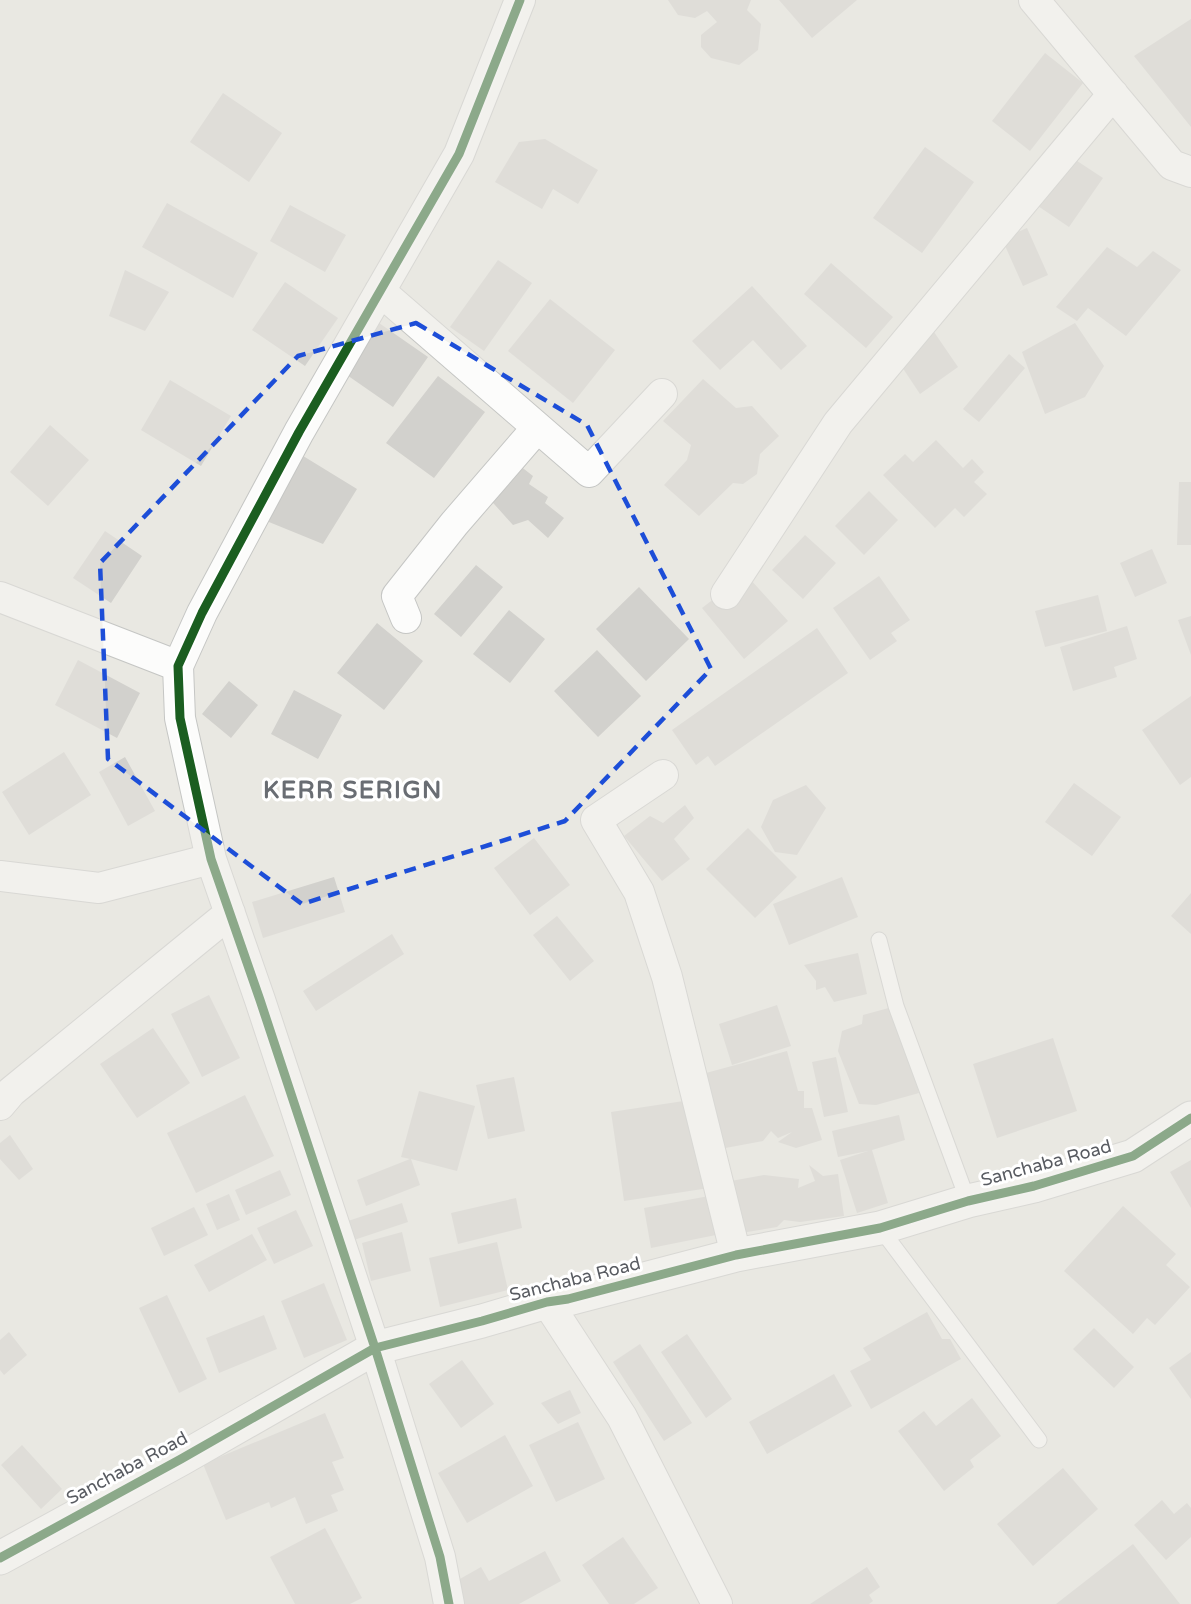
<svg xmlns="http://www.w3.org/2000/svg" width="1191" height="1604" font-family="'Varela Round',sans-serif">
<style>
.building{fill:#d2d1cd}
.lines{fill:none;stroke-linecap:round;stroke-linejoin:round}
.service-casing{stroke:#c5c6c4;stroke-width:17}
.minor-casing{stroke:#c5c6c4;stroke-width:32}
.tertiary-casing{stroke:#c5c6c4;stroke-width:35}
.service{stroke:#fcfcfb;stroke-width:15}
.minor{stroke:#fcfcfb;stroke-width:30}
.tertiary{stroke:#fcfcfb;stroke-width:33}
.cycleway-casing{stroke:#fff;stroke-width:13}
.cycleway{stroke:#1b5e20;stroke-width:9}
.marked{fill:none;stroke:#1d4ed8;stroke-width:4.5;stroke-dasharray:12 8;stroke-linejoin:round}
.labels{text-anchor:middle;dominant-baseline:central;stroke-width:6;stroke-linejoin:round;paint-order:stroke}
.street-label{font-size:18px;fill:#585b61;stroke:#fff}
.district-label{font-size:24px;font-weight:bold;letter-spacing:1.5px;fill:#696d73;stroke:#fff}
</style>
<rect width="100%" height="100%" fill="#e9e8e2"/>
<path class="building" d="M668,0h83l-4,10 14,14 -3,26 -19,15 -28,-7 -10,-11v-12l16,-13 -10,-11 -12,7 -17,-3z
M779,0h78l-45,38z
M1191,19v108l-57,-71z
M1045,53l38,30 -53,68 -38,-30z
M223,93l59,40 -33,49 -59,-40z
M545,139l53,31 -20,34 -25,-15 -11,20 -47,-27 24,-40z
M925,147l49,35 -52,71 -49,-35z
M1065,153l38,25 -34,49 -37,-25z
M167,203l91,50 -25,45 -91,-51z
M290,205l56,30 -21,37 -55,-31z
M1027,228l21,47 -25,11 -21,-47z
M1107,247l30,20 16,-16 28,19 -55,66 -38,-28 -11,13 -21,-14z
M498,260l34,23 -48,68 -34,-24z
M831,263l62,54 -27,31 -62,-54z
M125,270l44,22 -24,39 -36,-15z
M285,282l53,36 -33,48 -53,-36z
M752,286l55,60 -26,24 -28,-30 -33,30 -28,-29z
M550,299l65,51 -42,53 -65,-52z
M379,323l49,34 -35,50 -49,-34z
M1075,323l29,43 -19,31 -40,17 -23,-62z
M934,332l24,35 -38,27 -24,-36z
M1009,354l16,14 -46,54 -16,-13z
M438,376l47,36 -51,66 -48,-35z
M703,379l33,29 16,-2 27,30 -19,18 -3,20 -14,10 -10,-1 -34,33 -35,-31 23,-25 4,-15 -28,-24z
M170,380l61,36 -30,50 -60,-36z
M50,425l39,35 -41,46 -38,-34z
M936,440l27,28 9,-9 12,13 -10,10 13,12 -23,23 -9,-9 -20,20 -52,-53 22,-21 8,8z
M295,451l62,38 -34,55 -59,-24z
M515,462l18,14 -4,8 19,13 -3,6 19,15 -16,20 -20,-18 -15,5 -27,-30z
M1179,482h12v63h-14z
M869,491l29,29 -34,35 -29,-29z
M105,531l37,25 -31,47 -38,-25z
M805,535l31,28 -33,36 -31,-29z
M1152,549l15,34 -32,14 -15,-34z
M476,565l27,22 -42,50 -27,-23z
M879,576l31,44 -19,13 6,8 -27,19 -37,-52z
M750,579l38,42 -44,38 -42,-51 13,-10z
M639,587l50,52 -43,42 -50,-52z
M1098,595l9,36 -62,16 -10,-36z
M509,610l36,29 -35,44 -37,-29z
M1191,616v39l-13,-35z
M377,623l46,38 -39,49 -47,-37z
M1127,626l10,33 -23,8 3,10 -44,14 -13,-44z
M817,628l31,45 -133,93 -7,-10 -12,9 -24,-35z
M597,650l44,46 -43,41 -44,-46z
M78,660l62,33 -23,45 -62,-33z
M229,681l29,24 -27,33 -29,-24z
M294,690l48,25 -24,44 -47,-25z
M1191,696v81l-11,8 -38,-55z
M64,752l27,43 -62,40 -27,-43z
M125,757l30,54 -27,15 -29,-54z
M1074,783l47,34 -29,39 -47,-34z
M806,785l20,23 -29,47 -22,-3 -14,-25 12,-27z
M685,805l9,13 -20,21 16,20 -28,22 -38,-45 26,-20 13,7z
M748,828l49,49 -42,41 -49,-49z
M534,838l36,47 -40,30 -36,-47z
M334,877l11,35 -82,26 -11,-36z
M842,877l16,40 -69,28 -16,-41z
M1191,893v41l-20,-18z
M557,916l37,45 -24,20 -37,-46z
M392,934l12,20 -88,57 -13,-20z
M858,953l9,41 -33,8 -9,-15 -9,3v-9l-12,-16z
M209,995l31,63 -38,19 -31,-63z
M777,1005l14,41 -59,19 -13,-41z
M896,1006l23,87 -43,12 -17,-1 -21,-53 4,-20 20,-7 1,-9z
M153,1028l37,55 -53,35 -37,-54z
M1053,1038l24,73 -80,27 -24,-74z
M787,1051l11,40h6v17h8l10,32 -26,8 -18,-6 14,-10 -14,6 -7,-7 -8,10 -43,8 -14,-76z
M836,1057l12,55 -24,5 -12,-55z
M514,1077l11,54 -37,8 -12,-54z
M419,1091l56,15 -18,65 -46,-12 9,26 -54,21 -9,-26 53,-21 -9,-2z
M245,1095l29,61 -78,37 -29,-60z
M697,1099l12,89 -85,13 -13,-89z
M899,1115l6,25 -33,10 16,53 -31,10 -17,-53 28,-9 -30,6 -6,-26z
M10,1135l23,34 -14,11 -19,-21v-16z
M1191,1160v48l-21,-36z
M809,1165l14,11 15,-2 6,42 -44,6 -16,-2 -7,7 -36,6 -21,-50 44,-8 35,4 -1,9 17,-7z
M280,1170l11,25 -45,20 -11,-25z
M229,1194l11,26 -23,10 -11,-26z
M709,1196l7,39 -65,13 -7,-40z
M516,1198l6,30 -64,16 -7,-31z
M402,1203l6,19 -54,18 -6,-19z
M1123,1206l53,48 -10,11 24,22 -35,38 -8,-7 -14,16 -69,-63z
M194,1207l14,28 -44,21 -13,-28z
M296,1210l17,36 -39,18 -17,-36z
M402,1232l9,39 -40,10 -9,-38z
M252,1234l15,26 -58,32 -15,-27z
M497,1242l11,48 -68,17 -11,-49z
M324,1283l23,57 -43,18 -23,-57z
M167,1295l40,84 -28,14 -40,-85z
M927,1312l15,27h8l11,20 -90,50 -21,-38 21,-11 -8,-12z
M264,1315l13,34 -58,24 -13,-35z
M1094,1328l40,39 -20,21 -41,-39z
M9,1332l18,23 -23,20 -4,-5v-30z
M687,1334l45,65 -26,19 -45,-66z
M640,1344l52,79 -28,18 -51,-79z
M1191,1352v47l-22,-31z
M462,1360l32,44 -33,24 -32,-44z
M834,1374l18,32 -85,48 -18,-32z
M570,1390l11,23 -23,11 -17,-21z
M972,1398l29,38 -31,24 4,7 -30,24 -46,-60 26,-20 12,15z
M325,1413l19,45 -12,4 12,28 -13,5 7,16 -32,13 -11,-27 -24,11 -2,-6 -43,18 -23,-56z
M578,1422l27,57 -49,23 -27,-57z
M505,1435l28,51 -66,37 -29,-50z
M22,1445l40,44 -21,20 -40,-44z
M1063,1468l35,41 -65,57 -36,-42z
M1162,1500l12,14 13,-11 4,5v29l-25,23 -32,-35z
M325,1528l37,70 -12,6h-55l-25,-47z
M623,1537l35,51 -24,16h-25l-27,-39z
M1133,1544l47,60h-124z
M545,1551l16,30 -42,23h-57l-11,-20 30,-17 8,14z
M867,1567l13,20 -11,8 4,6 -4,3h-59z"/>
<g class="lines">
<defs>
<path id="service" d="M879,940l17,66 72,195
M880,1228l159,212"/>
<path id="minor" d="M1034,0l138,165 19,7
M380,291l209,181 73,-78
M726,594l112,-171 275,-329
M0,597l178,69
M406,618l-9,-22 57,-72 83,-96
M663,775l-67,45 43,72 28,85 69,278
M0,876l99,12 112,-29
M0,1105l11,-13 219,-179
M547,1302l75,115 95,187
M449,1604l-9,-47 -65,-209 -115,-348 -49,-141 -31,-141 -2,-52 24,-53 97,-181 160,-278 61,-154"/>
<path id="tertiary" d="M0,1558l181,-99 194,-111 107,-27 65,-19 21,-3 168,-44 144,-27 88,-27 66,-15 99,-30 58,-38"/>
</defs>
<use href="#service" class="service-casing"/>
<use href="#minor" class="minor-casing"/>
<use href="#tertiary" class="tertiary-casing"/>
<use href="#service" class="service"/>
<use href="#minor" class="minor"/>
<use href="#tertiary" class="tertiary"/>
<defs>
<path id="cycleway" d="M0,1558l181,-99 194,-111 107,-27 65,-19 21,-3 168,-44 144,-27 88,-27 66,-15 99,-30 58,-38
M449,1604l-9,-47 -65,-209 -115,-348 -49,-141 -31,-141 -2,-52 24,-53 97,-181 160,-278 61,-154"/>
</defs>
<use href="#cycleway" class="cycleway-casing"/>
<use href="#cycleway" class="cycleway"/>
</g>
<path d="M0 0H1191V1604H0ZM416,323l171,102 124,244 -146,152 -263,83 -194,-145 -8,-196 198,-207z" fill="#e9e8e2" fill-opacity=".55" fill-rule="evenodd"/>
<path class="marked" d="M416,323l171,102 124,244 -146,152 -263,83 -194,-145 -8,-196 198,-207z"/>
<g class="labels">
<g class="street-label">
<text transform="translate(1046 1163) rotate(-15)">Sanchaba Road</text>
<text transform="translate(575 1279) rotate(-14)">Sanchaba Road</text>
<text transform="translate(127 1468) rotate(-28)">Sanchaba Road</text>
</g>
<g class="district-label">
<text x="353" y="790">KERR SERIGN</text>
</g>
</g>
</svg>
